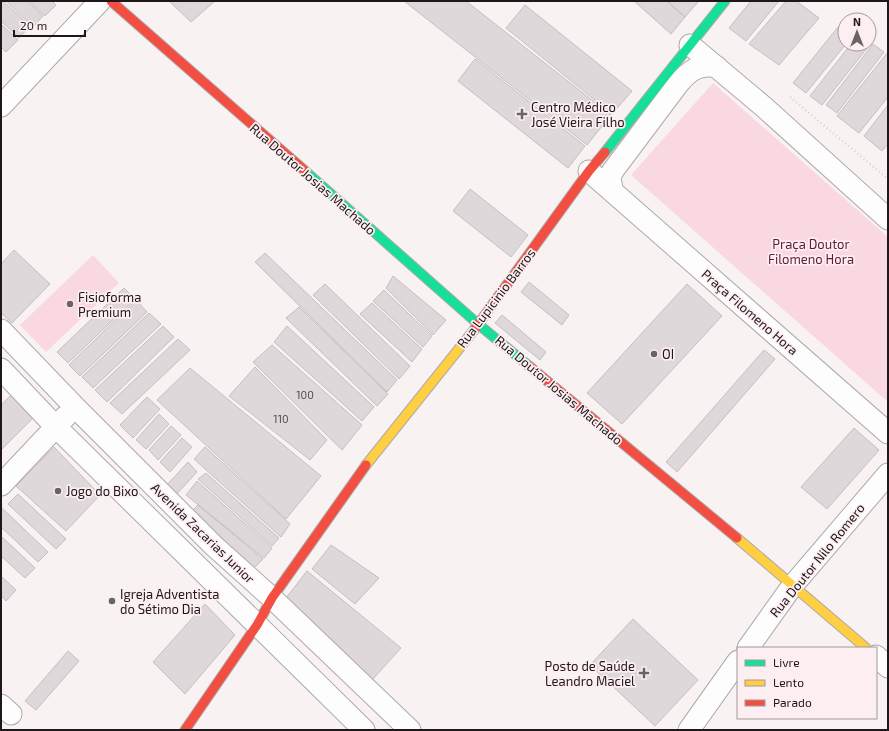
<svg xmlns="http://www.w3.org/2000/svg" width="889" height="731" font-family="'Exo 2',sans-serif">
<style>
.green{fill:#f9d8e1}
.building{fill:#dfd8da;stroke:#c5bfc0}
.lines{fill:none;stroke-linecap:round;stroke-linejoin:round}
.street-casing{stroke:#afa9aa;stroke-width:23}
.fast-casing{stroke:#afa9aa;stroke-width:11}
.slow-casing{stroke:#afa9aa;stroke-width:11}
.jam-casing{stroke:#afa9aa;stroke-width:11}
.path{stroke:#d6d4d4;stroke-width:2.5;stroke-dasharray:1 3;stroke-linecap:butt}
.street{stroke:#fefdfd;stroke-width:21}
.fast{stroke:#16e098;stroke-width:9}
.slow{stroke:#ffcf43;stroke-width:9}
.jam{stroke:#f24e42;stroke-width:9}
.poi-dot{fill:#6b6465;stroke:#fceef1;stroke-width:1.5}
.labels{text-anchor:middle;dominant-baseline:central;stroke-width:3.5;stroke-linejoin:round;paint-order:stroke}
.number-label{font-size:11px;fill:#524a4c}
.poi-label{font-size:13px;fill:#1f1719;stroke:#fceef1;text-anchor:start}
.street-label{font-size:13px;fill:#1f1719;stroke:#fceef1}
.park-label{font-size:13px;fill:#601c37;stroke:#fceef1}
</style>
<rect width="100%" height="100%" fill="#f8f2f3"/>
<path class="green" d="M713,83l175,154v165l-257,-227z
M93,255l26,28 -73,69 -26,-27z"/>
<path class="building" d="M1,1h2l27,25 -11,12 -18,-17z
M6,1h21l16,15 -10,11z
M29,1h23l4,4 -11,11z
M169,1h46l-24,21z
M404,1h62l145,114 -24,30z
M634,1h33l18,16 -14,17z
M667,1h30l1,1 -13,15z
M751,1h28l-33,40 -17,-13z
M786,1h10l23,17 -40,47 -30,-21z
M525,5l107,86 -20,23 -106,-86z
M1,24l17,16 -12,12 -5,-5z
M838,27l7,5 1,12 -40,49 -13,-10z
M869,40l3,2 -50,63 -12,-9 41,-52h18z
M873,44l11,8 -47,61 -11,-8z
M888,52v45l-29,36 -22,-17z
M475,59l110,87 -17,22 -110,-87z
M888,105v39l-6,7 -18,-15z
M470,189l58,46 -17,22 -58,-46z
M14,250l36,34 -38,39 -11,-10v-49z
M265,253l132,127 -10,12 -132,-130z
M393,276l53,44 -13,15 -47,-47z
M529,282l40,33 -7,10 -41,-33z
M325,284l85,82 -11,13 -86,-84z
M687,284l35,32 -100,108 -35,-31z
M124,288l11,11 -67,64 -11,-11z
M384,290l48,46 -9,11 -50,-46z
M136,300l11,12 -67,64 -11,-11z
M372,303l50,46 -10,13 -52,-48z
M299,307l89,87 -11,12 -91,-88z
M149,313l12,11 -68,64 -11,-11z
M502,315l44,37 -6,8 -45,-37z
M163,326l11,11 -67,65 -12,-12z
M287,326l87,81 -12,14 -88,-79z
M178,339l12,11 -68,64 -12,-11z
M272,345l90,80 -20,25 -89,-88z
M764,350l11,9 -98,113 -11,-10z
M255,367l72,73 -17,20 -81,-64z
M190,368l131,108 -35,43 -129,-119z
M14,392l23,22 -36,36v-45z
M147,397l13,12 -27,29 -13,-13z
M159,414l10,10 -23,25 -10,-9z
M171,426l10,9 -23,25 -9,-10z
M854,428l25,22 -52,59 -26,-22z
M182,438l10,9 -22,25 -10,-10z
M54,447l46,48 -34,36 -50,-45z
M205,447l85,77 -9,13 -87,-78z
M188,462l9,10 -22,24 -10,-9z
M206,473l73,65 -7,8 -74,-67z
M197,481l75,67 -8,10 -78,-63z
M18,494l48,45 -10,10 -48,-45z
M198,505l65,54 -12,12 -60,-59z
M1,507l47,45 -10,10 -37,-35z
M1,536l34,32 -10,10 -24,-22z
M331,545l48,33 -24,26 -43,-35z
M307,571l94,77 -29,32 -86,-82z
M1,576l15,14 -10,11 -5,-5z
M205,604l30,31 -50,59 -32,-32z
M633,619l65,61 -43,46 -65,-61z
M68,651l11,10 -43,49 -11,-9z"/>
<g class="lines">
<defs>
<path id="street" d="M690,45l74,62 124,112
M1,106l99,-105
M589,171l299,262
M613,192l-3,-13 2,-7 66,-88c11,-13 21,-21 39,-17
M1,330l74,77 139,139 58,52 138,132
M1,369l55,58 308,303
M1,485l65,-69
M748,648l45,-63 95,-111
M876,656l12,11
M1,705l10,9
M689,730l49,-69"/>
<path id="fast" d="M605,152l120,-151
M304,170l174,154 51,42"/>
<path id="slow" d="M366,465l108,-135
M737,538l129,110"/>
<path id="jam" d="M111,1l193,169
M474,330l115,-159 16,-19
M529,366l208,172
M185,730l72,-105 15,-27 94,-133"/>
</defs>
<use href="#street" class="street-casing"/>
<use href="#fast" class="fast-casing"/>
<use href="#slow" class="slow-casing"/>
<use href="#jam" class="jam-casing"/>
<path class="path" d="M790,97l98,82"/>
<use href="#street" class="street"/>
<use href="#fast" class="fast"/>
<use href="#slow" class="slow"/>
<use href="#jam" class="jam"/>
</g>
<g class="poi-dot">
<path d="M520 108h4v4h4v4h-4v4h-4v-4h-4v-4h4z"/>
<circle cx="70" cy="304" r="4"/>
<circle cx="654" cy="354" r="4"/>
<circle cx="58" cy="491" r="4"/>
<circle cx="112" cy="601" r="4"/>
<path d="M642 667h4v4h4v4h-4v4h-4v-4h-4v-4h4z"/>
</g>
<g class="labels">
<g class="number-label">
<text x="305" y="394">100</text>
<text x="281" y="418">110</text>
</g>
<g class="poi-label">
<text x="531" y="107">Centro Médico<tspan x="531" dy="15">José Vieira Filho</tspan></text>
<text x="78" y="297">Fisioforma<tspan x="78" dy="15">Premium</tspan></text>
<text x="662" y="354">OI</text>
<text x="66" y="491">Jogo do Bixo</text>
<text x="120" y="594">Igreja Adventista<tspan x="120" dy="15">do Sétimo Dia</tspan></text>
<text x="635" y="666" text-anchor="end">Posto de Saúde<tspan x="635" dy="15">Leandro Maciel</tspan></text>
</g>
<g class="street-label">
<text transform="translate(313 179) rotate(41)">Rua Doutor Josias Machado</text>
<text transform="translate(496 298) rotate(-53)">Rua Lupicinio Barros</text>
<text transform="translate(750 312) rotate(41)">Praça Filomeno Hora</text>
<text transform="translate(559 390) rotate(40)">Rua Doutor Josias Machado</text>
<text transform="translate(203 533) rotate(44)">Avenida Zacarias Junior</text>
<text transform="translate(817 560) rotate(-51)">Rua Doutor Nilo Romero</text>
</g>
<g class="park-label">
<text x="811" y="244">Praça Doutor<tspan x="811" dy="15">Filomeno Hora</tspan></text>
</g>
</g>
<rect width="889" height="731" fill="none" stroke="#1f1719" stroke-width="4"/>
<rect x="737" y="647" width="140" height="72" fill="#fceef1" stroke="#a4989b"/>
<rect x="745" y="660" width="20" height="6" fill="#16e098" stroke="#a4989b"/>
<text x="773" y="667" font-size="12" fill="#1f1719">Livre</text>
<rect x="745" y="680" width="20" height="6" fill="#ffcf43" stroke="#a4989b"/>
<text x="773" y="687" font-size="12" fill="#1f1719">Lento</text>
<rect x="745" y="700" width="20" height="6" fill="#f24e42" stroke="#a4989b"/>
<text x="773" y="707" font-size="12" fill="#1f1719">Parado</text>
<g transform="translate(857 32)"><circle r="19" fill="#fceef1" stroke="#a4989b"/>
<path d="M0-3L7 15L0 10L-7 15Z" fill="#6b6465"/>
<text y="-6" font-size="11" font-weight="bold" text-anchor="middle" fill="#1f1719">N</text>
</g>
<path d="M14 30v6h71v-6" fill="none" stroke="#1f1719" stroke-width="2"/>
<text x="20" y="30" font-size="12" fill="#1f1719" stroke="#fceef1" stroke-width="3" paint-order="stroke">20 m</text>
</svg>
